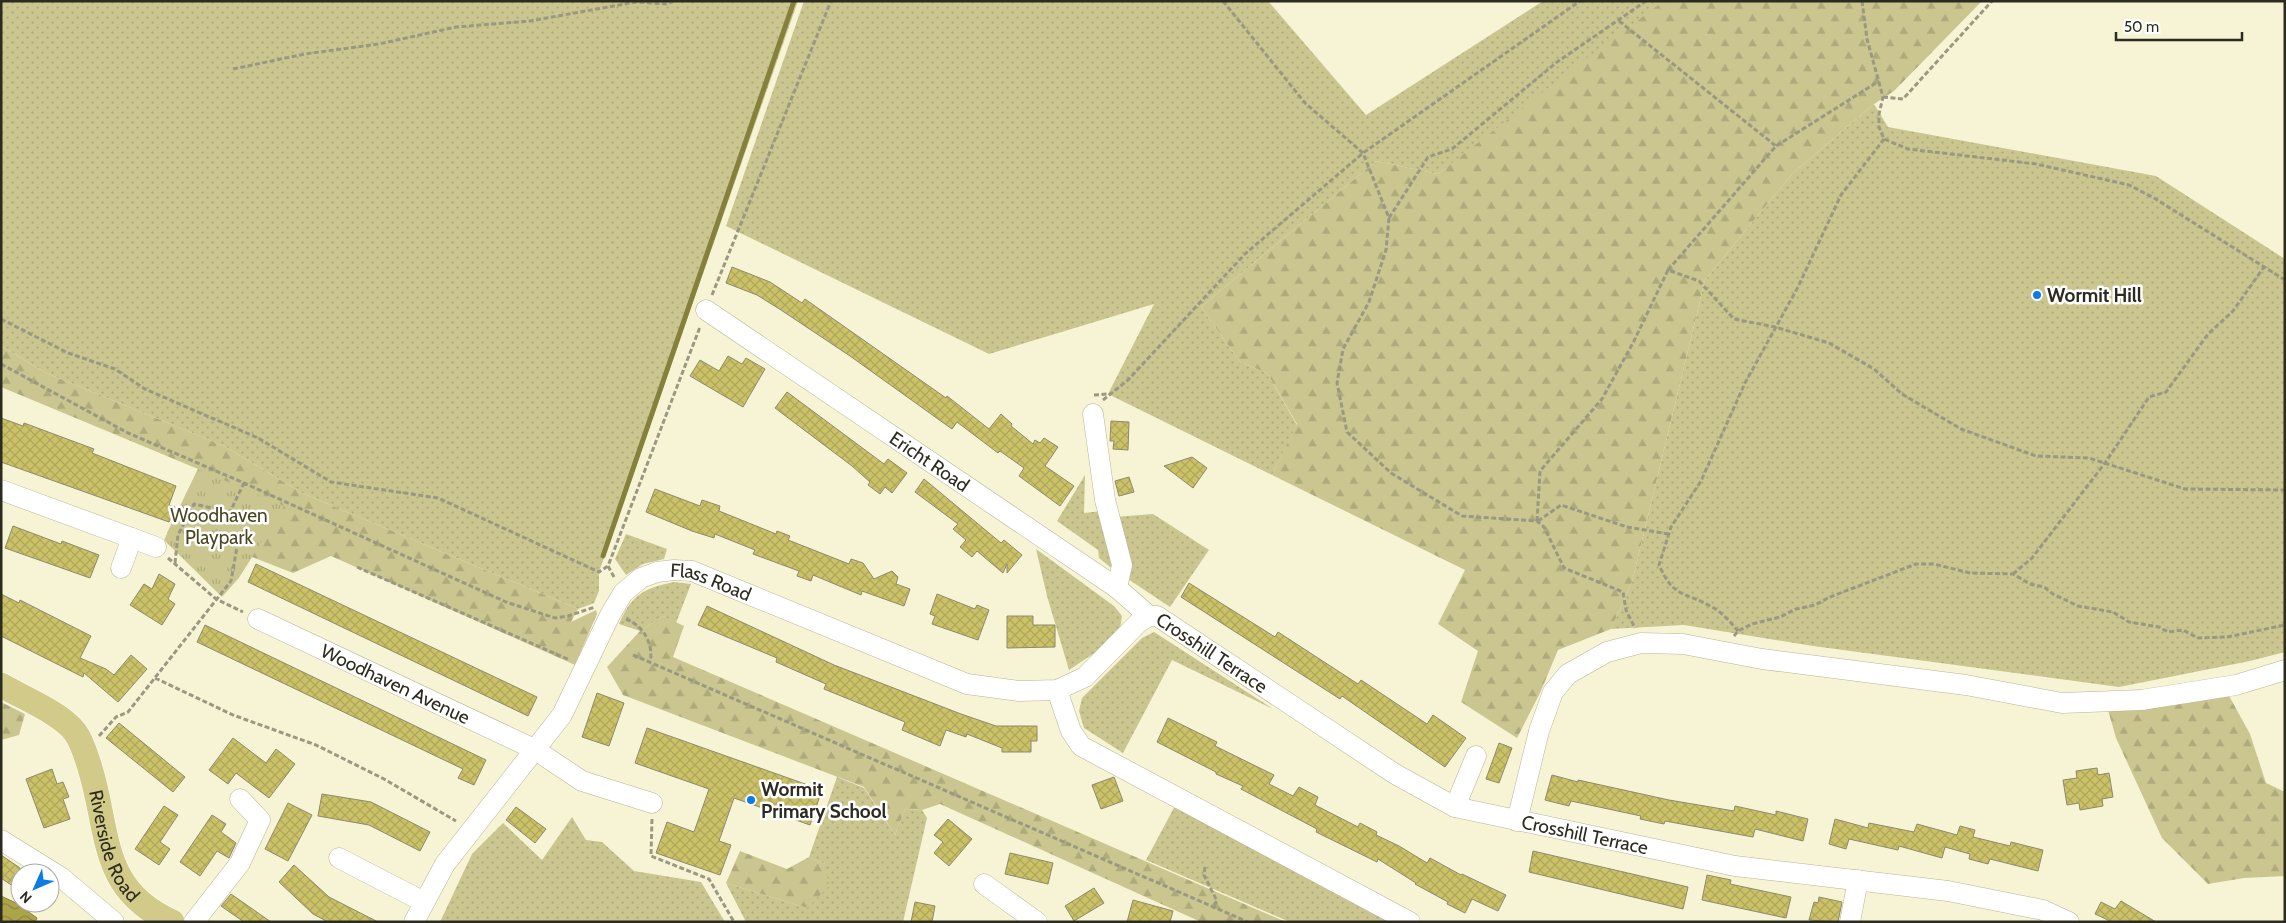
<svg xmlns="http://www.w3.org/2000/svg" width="2286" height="923" font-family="Cabin,sans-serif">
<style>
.grass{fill:url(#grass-dots)}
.forest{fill:url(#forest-firs)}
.park{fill:url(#park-tufts)}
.water{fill:url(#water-waves);stroke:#86803d}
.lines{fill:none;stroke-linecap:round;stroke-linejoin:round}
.stream{stroke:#86803d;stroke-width:5}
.building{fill:url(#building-cross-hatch);stroke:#8c8a6e}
.minor-casing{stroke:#b7b497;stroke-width:21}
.major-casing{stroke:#fff;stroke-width:26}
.path{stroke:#9a9882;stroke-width:3;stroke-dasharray:5 2.5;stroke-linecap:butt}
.minor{stroke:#fff;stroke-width:20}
.major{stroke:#d1ca88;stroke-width:25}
.poi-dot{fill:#0b7ce3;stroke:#fff;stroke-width:2}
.labels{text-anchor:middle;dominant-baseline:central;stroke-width:5;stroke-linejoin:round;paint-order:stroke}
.poi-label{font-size:19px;font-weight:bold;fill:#2c2b1f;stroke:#fff;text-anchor:start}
.street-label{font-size:19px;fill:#2c2b1f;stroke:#fff}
.park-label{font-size:19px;fill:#49451e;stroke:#fff}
</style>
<defs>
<pattern id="grass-dots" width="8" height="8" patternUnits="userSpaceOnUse" patternTransform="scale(1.25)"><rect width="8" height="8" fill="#cbc68f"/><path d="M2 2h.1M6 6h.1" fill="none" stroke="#aeaa7b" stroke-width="1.8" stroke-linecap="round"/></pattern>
<pattern id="forest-firs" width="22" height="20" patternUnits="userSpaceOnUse" patternTransform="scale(1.25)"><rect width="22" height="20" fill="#cbc68f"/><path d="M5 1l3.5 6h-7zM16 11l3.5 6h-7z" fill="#aeaa7b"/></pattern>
<pattern id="park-tufts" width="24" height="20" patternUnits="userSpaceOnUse" patternTransform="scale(1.25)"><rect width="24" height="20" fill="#cbc68f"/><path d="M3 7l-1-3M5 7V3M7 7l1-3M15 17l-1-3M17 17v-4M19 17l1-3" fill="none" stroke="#aeaa7b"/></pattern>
<pattern id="water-waves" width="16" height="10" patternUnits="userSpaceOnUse" patternTransform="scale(1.25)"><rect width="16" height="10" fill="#ada44a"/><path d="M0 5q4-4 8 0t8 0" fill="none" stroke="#8d863d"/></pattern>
<pattern id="building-cross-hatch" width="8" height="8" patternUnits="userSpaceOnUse" patternTransform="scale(1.25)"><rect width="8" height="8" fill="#cbc268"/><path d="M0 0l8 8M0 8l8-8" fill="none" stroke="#aea75a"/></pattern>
</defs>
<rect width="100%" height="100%" fill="#f7f4d5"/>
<path class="grass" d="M1,1h797l-199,571v19l-5,12 -16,6 -276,-116 -78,-47 -178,-73 -45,-27z
M804,1h464l98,114 177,-114h123l-228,173 -62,-13 -175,146 39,55 27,11 30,52 -25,50 -164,-81 46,-90 -165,50 -263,-128z
M1874,104l14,23 268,49 129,83v393l-35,9 -131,26 -306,-41 -129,-21 -73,4 21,-47 73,-302 87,-106z
M1085,475l-1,38 18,-2 13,60 -16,-13 -1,-8 -41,-29z
M1153,514l56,36 -39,57 -42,-28 -13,-62z
M626,534l41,15 -3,10 -21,5 -17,11 -11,-16z
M1036,549l78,57 8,10 -2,13 -24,23 -27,18 -22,-74z
M674,582l17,2 -15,39 -13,-7 -23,15 -21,-7c12,-28 24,-36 55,-42z
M1154,632l14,9 105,68 -101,-49 -49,93 -39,-25 -5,-17 3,-13 60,-60z
M837,777l27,11 31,47 10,-26 17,1 5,8 -24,104h-157l-20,-39 81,25 18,-44 -16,-7z
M1176,804l217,118h-103l-144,-62z
M572,817l14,23 16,2 32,29 67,11 24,40h-285l32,-68 31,-31 39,37z"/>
<path class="forest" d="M1664,1h318l-88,90 -20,13 -82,70 -87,106 -73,302 -21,47 -53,21 -18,43 -23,45 -56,-36 17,-51 -40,-27 27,-54 -193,-95 25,-51 -30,-51 -27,-11 -39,-55 175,-146 62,13 142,-111z
M1,346l45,27 178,73 78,47 276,116 -7,13 25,-12 1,4 -22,51 -244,-109 -38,17 -41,-16 -14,22 -71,-46 31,-64 -197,-82z
M663,616l21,10 -11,31 613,265h-85l-261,-118 -18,6 -17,-1 -10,26 -31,-48 -241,-92 -16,-28 33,-36z
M2228,694l22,40 16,49 19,9v84l-41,2 -36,6 -46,-46 -46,-100 -8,-28z
M1,702l24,12 -6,21 -18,5z
M740,851l47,18 22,-12 16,7 4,22 -22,22 -81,-25z"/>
<path class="park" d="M198,469l86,37 -46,73 -16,18 -58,-57z"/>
<path class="water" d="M1,896l15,7 21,15 -2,4h-34z"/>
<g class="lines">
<path class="stream" d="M603,556l191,-555"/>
</g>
<path class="building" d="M732,267l38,15 32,21 3,-4 141,99 1,-2 42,33 12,-15 11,10 -1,2 22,18 2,-4 5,3 4,-5 14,9 -13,19 29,20 -14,20 -41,-30 5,-8 -24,-17 -2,2 -41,-31 -5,7 -102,-73 -69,-46 -24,-15 -31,-12z
M728,356l14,8 4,-6 19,11 -22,38 -53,-31 10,-16 19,11z
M787,392l97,72 4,-5 19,14 -15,20 -7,-6 -5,7 -12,-9 2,-3 -18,-16 -77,-58z
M1,418l22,8 1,-3 70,26 -2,4 84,33 -7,19 6,2 -6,15 -168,-60z
M1111,421l18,1 -1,28 -15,-1 1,-8h-4z
M1192,457l15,11 -14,20 -29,-22z
M1129,477l5,15 -15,4 -4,-15z
M924,479l77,64 3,-3 18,15 -15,18v-9l-4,9 -26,-22 -5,6 -12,-10 6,-7 -13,-11 5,-5 -43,-32z
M655,489l45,17 2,-6 18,6 -1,5 57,23 1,-3 13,5 -2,4 61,24 2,-5 12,4 11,16 18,-8 6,6 -2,7 14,5 -6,17 -42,-15 -1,4 -48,-20 -2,6 -14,-5 2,-5 -46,-17 2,-4 -40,-16 -1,4 -22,-7 -46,-19z
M13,526l48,18 1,-3 37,14 -9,23 -85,-30z
M256,564l281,133 -9,19 -280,-134z
M159,574l16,10 -7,15 7,5 -13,21 -32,-20 14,-21 8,5z
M1189,583l86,54 3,-5 80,52 3,-4 66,44 6,-9 33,23 -21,29 -103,-71 -2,3 -159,-102z
M1,594l18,9 1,-3 71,36 -11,22 26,11 8,6 17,-20 16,14 -29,33 -34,-29 -1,4 -82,-41z
M937,594l38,15 2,-4 12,5 -11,30 -46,-16 3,-8 -5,-2z
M707,606l127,59 127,49 35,12h41v15h-6v11h-29v-4l-35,-14 -1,3 -20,-7 -6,16 -38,-16 3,-8 -81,-33 2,-5 -50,-22 1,-4 -79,-33z
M1007,616h26v9h22v22l-48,1z
M205,625l281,135 -12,25 -16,-7 5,-9 -266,-127z
M597,693l27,10 -15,43 -27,-9z
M1168,718l49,24 -2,4 59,29 -5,9 24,12 6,-9 19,10 -3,8 43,22 2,-4 17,9 -1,3 23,11 28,17 3,-5 31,17 1,-1 44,21 -8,16 -26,-12 -7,14 -18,-9 1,-2 -33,-18 1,-1 -38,-24 -1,3 -61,-30 1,-3 -76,-40 2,-3 -27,-12v-2l-59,-30z
M119,723l66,54 -12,15 -67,-54z
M647,728l175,62 -12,35 -76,-27 -15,43 12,4 -11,30 -64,-22 11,-31 27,10 15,-43 -74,-26z
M233,738l33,25 10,-14 19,15 -26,34 -33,-25 -8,11 -19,-14z
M1499,743l13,5 -13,35 -13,-4z
M2097,768l1,7 11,-2 4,24 -11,2 1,7 -23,4 -1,-7 -12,2 -4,-25 14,-2 -1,-7z
M52,769l5,15 6,-2 6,15 -6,2 7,20 -26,9 -18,-49z
M1552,775l26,7v-2l91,20 65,11 1,-5 41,9v-4l32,8 -5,22 -48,-12 -2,8 -88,-16 -1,3 -24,-5 1,-3 -70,-15 -2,5 -24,-6z
M1114,777l9,24 -22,8 -9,-24z
M322,794l49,8 59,30 -10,19 -51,-26 -51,-9z
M288,803l24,12 -24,46 -23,-12z
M164,806l14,9 -18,27 10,7 -11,16 -24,-16z
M516,807l30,22 -11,14 -29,-23z
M212,815l14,9 -5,8 15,11 -7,15 -12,-7 -17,25 -20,-14z
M948,819l24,20 -23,27 -15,-13 9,-11 -9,-7z
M1835,819l33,9 1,-5 45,9 3,-8 40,11 3,-9 15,4 -2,7 37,9 1,-4 32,8 -5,21 -48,-12 -2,5 -19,-5 1,-5 -25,-7 -3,11 -43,-12 -1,4 -49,-11 -3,10 -17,-5z
M1533,851l155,36 -5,22 -154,-37z
M1010,853l43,10 -5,21 -43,-10z
M1,855l19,13v23l-19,-13z
M294,865l35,32 49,25h-50l-15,-8 -34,-32z
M1707,875l24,5 -1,4 61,13 -5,21 -84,-18z
M1094,888l10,15 -30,18 -9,-15z
M231,894l40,28h-27l-23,-16z
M1819,897l23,5 -4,20 -29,-2 5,-18 4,1z
M1133,900l40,11 -3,11h-43z
M2121,901l35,21h-48v-2l-13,-6 6,-12 14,7z
M915,902l20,4 -3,16h-21z"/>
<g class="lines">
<defs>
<g id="minor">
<path id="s1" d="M706,310l411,278 32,28"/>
<path d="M1093,414l12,86 17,65 -5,23"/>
<path d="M1,490l155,57"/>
<path d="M121,568l11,-30"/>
<path id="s2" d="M1149,616h8l238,158 60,33 280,59 213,25 95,19 26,12"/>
<path id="s3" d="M258,619l276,130 48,32 70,22"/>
<path d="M1057,690l14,41 10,15 329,176"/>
<path d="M1455,807l21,-51"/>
<path d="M1517,821l22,-90 14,-39 15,-18 39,-22 34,-9 42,1 79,15 204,26 96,18 79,-3 95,-15 49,-15"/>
<path d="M1,840l61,38 52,44"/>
<path d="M339,858l85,44"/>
<path d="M984,884l53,38"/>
<path d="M194,922l46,-59 20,-43 -20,-21"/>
<path id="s4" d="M414,922l31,-58 117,-149 48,-100 13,-22 18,-15 16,-6 17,-2 18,1 275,113 52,7 38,-1 28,-13 53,-54 11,-7"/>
<path d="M1850,922l8,-42"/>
</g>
<g id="major">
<path id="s5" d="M1,685c22,13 60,28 74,47 8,11 11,24 15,36 20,65 9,121 82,154"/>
</g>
</defs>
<use href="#minor" class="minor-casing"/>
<use href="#major" class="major-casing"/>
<path class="path" d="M1223,1l82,102 58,50 26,65 -3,32 -17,52 -26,47 -6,34 10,49 44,41 71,43 75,5 7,6 20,41 59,24 3,18 9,18
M1862,1l5,38 16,58 -4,17v13l5,12 24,10 128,15 93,21 25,13 131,82
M1619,21l157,125
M233,69l72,-15 74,-10 77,-17 74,-6 106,-19 32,2 5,-3
M1883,97l20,2 89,-98
M1389,218l39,-61 24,-8 105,-87 89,-61
M1668,270l108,-124 103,-65
M712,295l119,-294
M1,319l67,34 47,16 30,20 113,49 73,44 107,16 161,74 9,-6
M1,364l127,69 116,50 262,119 49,16 13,-2 27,-9
M1094,395l14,-1
M1103,400l25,-20 117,-126 118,-101 217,-152
M1537,521l3,-50 62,-72 32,-58 34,-71 31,11 35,38 41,8 54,16 45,26 28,25 59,35 75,27 53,2 96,31 100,1
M1538,521l23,-16 66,22 42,7
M168,558l48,41 27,13
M175,563l3,-28 16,-31 36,8 14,-29
M357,567l213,93
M2013,574l19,-16 73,-95 44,-66 17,-5 42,-58 25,-23 31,-44
M614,577l-6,-11 92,-239
M626,619c18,7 28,26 24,43
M1738,631c-7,-8 -16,-19 -26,-24 -28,-16 -38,-8 -53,-42l12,-38 30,-46 44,-98 53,-96 43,-92 43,-56
M1734,636l4,-5 14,-7 28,-7 16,-8 19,-4 15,-8 86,-33h18l36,9 43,1 17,10 14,3 9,7 25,12 35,6 16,10 30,5 9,5 15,-2 15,8 29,-1 58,-12
M633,655l615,267
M155,678l78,37 83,30 68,34 72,42
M99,736l17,-19 12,-5 103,-131 6,-34
M652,819l-1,37 58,23 25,43
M1205,867l-1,8 13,26 -4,5"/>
<use href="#minor" class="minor"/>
<use href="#major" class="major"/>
</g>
<g class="poi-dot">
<circle cx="2037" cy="295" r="5"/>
<circle cx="751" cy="800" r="5"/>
</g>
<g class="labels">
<g class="poi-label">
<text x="2047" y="295">Wormit Hill</text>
<text x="761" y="789">Wormit<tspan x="761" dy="22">Primary School</tspan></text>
</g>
<g class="street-label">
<text stroke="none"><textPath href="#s1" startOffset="270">Ericht Road</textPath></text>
<text stroke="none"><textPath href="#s4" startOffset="488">Flass Road</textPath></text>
<text stroke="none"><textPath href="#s2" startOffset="74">Crosshill Terrace</textPath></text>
<text stroke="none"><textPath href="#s3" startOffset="152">Woodhaven Avenue</textPath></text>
<text stroke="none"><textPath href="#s2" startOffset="495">Crosshill Terrace</textPath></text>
<text stroke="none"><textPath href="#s5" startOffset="209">Riverside Road</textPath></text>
</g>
<g class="park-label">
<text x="219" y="515">Woodhaven<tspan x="219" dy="22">Playpark</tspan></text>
</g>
</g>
<rect width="2286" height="923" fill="none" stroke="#2c2b1f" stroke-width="5"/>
<g transform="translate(35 888) rotate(225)"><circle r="24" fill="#ffffff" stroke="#abaaa5"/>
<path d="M0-4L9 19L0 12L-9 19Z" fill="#0b7ce3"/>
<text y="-8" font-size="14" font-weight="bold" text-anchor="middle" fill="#2c2b1f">N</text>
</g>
<path d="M2116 32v8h126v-8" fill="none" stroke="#2c2b1f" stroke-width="2.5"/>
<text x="2124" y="32" font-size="15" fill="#2c2b1f" stroke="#ffffff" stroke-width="4" paint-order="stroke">50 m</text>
</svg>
